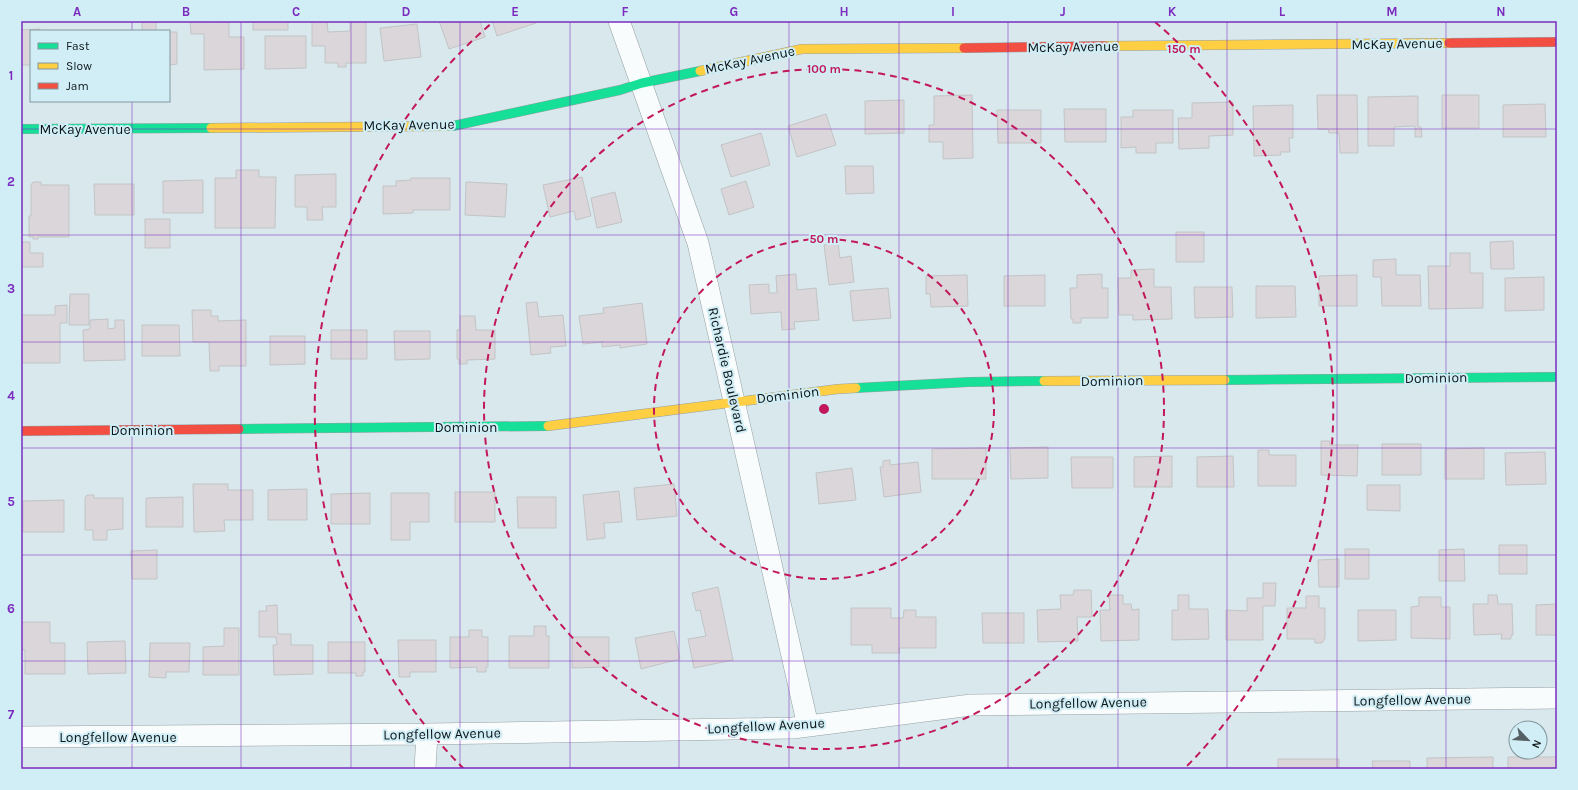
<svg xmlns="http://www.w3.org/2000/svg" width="1578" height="790" font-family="Karla,sans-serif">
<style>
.building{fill:#dad6da;stroke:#c2c4c6}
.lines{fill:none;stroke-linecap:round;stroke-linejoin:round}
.street-casing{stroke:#95a0a4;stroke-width:22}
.fast-casing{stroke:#95a0a4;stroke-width:10}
.slow-casing{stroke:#95a0a4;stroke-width:10}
.jam-casing{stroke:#95a0a4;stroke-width:10}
.street{stroke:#f9fcfc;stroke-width:21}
.fast{stroke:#16e098;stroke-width:9}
.slow{stroke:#ffcf43;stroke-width:9}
.jam{stroke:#f24e42;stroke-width:9}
.grid{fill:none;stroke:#7b2cbf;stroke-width:1;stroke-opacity:0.55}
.ring{fill:none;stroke:#c2185b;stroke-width:2;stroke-dasharray:7 5}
.labels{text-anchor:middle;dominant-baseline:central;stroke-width:4;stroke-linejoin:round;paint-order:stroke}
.street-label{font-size:14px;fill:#0c1619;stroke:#d1edf5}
.centre{fill:#c2185b;stroke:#d1edf5;stroke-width:2}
.ring-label{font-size:12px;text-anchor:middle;font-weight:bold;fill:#c2185b;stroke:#d1edf5;stroke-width:4;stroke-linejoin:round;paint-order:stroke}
.neatline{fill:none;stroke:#7b2cbf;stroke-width:1.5}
.grid-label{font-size:13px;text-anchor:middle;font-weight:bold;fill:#7b2cbf}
</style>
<rect width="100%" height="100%" fill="#d9e8ed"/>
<path class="building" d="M142,21h14v10h-14z
M190,21l39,1v15h15v32l-40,1v-36h-13z
M253,21h35v9h-35z
M312,21h15l1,11 22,-1v-10h16v42h-20v4h-8v-4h-13v-17h-13z
M439,21h41l5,16 -36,12z
M492,21h43l1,2 -39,13z
M417,24l4,33 -37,4 -4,-33z
M40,29v2h-9v34h-10v-35z
M169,32h8v32l-8,1z
M265,36h41v32l-41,1z
M972,95l1,63 -30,1v-17h-14v-17h5v-29z
M1317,95h40l1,58h-18l-1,-20h-10l-1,-4h-10z
M1442,95h37v33h-37z
M1418,96v31h3l1,10h-7v-11l-21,1v19h-26v-49z
M904,100v33l-39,1v-33z
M1233,102v33l-24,1v12l-30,1 -1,-31h14v-15z
M1545,104l1,33h-43v-32z
M1293,105v33h-4l1,14h-10l1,3 -27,1 -1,-50z
M1064,109h42v33h-41z
M997,110h44v33h-43z
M1133,110h40v33h-17v10h-20v-6l-15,1v-31h12z
M826,114l10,31 -39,12 -9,-31z
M761,133l9,32 -39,12 -10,-32z
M845,166h28l1,27 -28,1z
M236,170h23v7h17l-1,51h-60v-50h21z
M336,174v33h-14l1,13h-16v-13h-12v-32z
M582,177l9,39 -15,4 -2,-9 -24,6 -7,-32z
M411,178h39v32h-37v3l-30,1v-28h13v-5l15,-1z
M203,180v33h-40v-32z
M746,181l8,26 -25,8 -8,-26z
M33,182h8v3h28v52h-31v2h-5v-2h-4v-21h2v-31z
M466,182l41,2 -2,33 -40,-2z
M94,184h40v31h-39z
M615,192l7,30 -25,6 -6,-30z
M145,219h25v29h-25z
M1176,232h28v30h-28z
M1513,241l1,28h-23l-1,-27z
M21,242h9v11h13v14h-22z
M838,243l2,15 11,-2 3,26 -25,3 -5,-40z
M1450,253h20v20h13v35l-54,1 -1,-43h22z
M1396,259v16h24l1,31h-39l-1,-29h-8v-17z
M1154,269v18h17l1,32 -39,1v-5h-14l-1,-37h13v-8z
M796,274l1,16 19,-2 3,32 -25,2 1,7 -13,1 -1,-18 -30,2 -2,-29 20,-1v9h8l-1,-17z
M1102,274v14h6v30h-27v5h-8v-4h-2l-1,-31h7v-13z
M967,275l1,31 -37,1 -1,-13h-4v-18z
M1045,275v31h-41v-30z
M1357,275v31h-38v-30z
M1544,277v33l-39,1v-33z
M1256,286h39l1,31 -40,1z
M1194,287h38l1,30 -38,1z
M888,288l3,30 -38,3 -3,-30z
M70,294h19v31h-20z
M537,302l2,15 24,-2 3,31 -16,1 1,6 -20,2 -5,-52z
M642,303l5,41 -27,4v-3l-18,2v-5l-19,2 -4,-28 25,-3 -1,-5z
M67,305v18h-7v40h-39v-48h34v-9z
M192,310h19v6h7v5l28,-1v46h-27v5h-9l-1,-29h-16z
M460,316h15l1,14h19v29l-28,1v4h-8v-5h-2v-29h3z
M108,319v10l7,-1v-8h9l1,40 -41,1 -1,-31 7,-1v-9z
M142,325h37l1,31h-38z
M331,330h36v29h-36z
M394,331h36v28l-35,1z
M270,336h35v28l-35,1z
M1321,441h9v4h28l-1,31 -36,-1z
M1382,444h39v31h-39z
M1048,447v31l-37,1 -1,-31z
M986,448v31h-54v-30z
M1484,448v31h-39v-30z
M1258,450h11v5h27v31h-38z
M1545,452l1,32 -40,1 -1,-32z
M1172,456v31h-38v-30z
M1233,456l1,31h-37v-30z
M1071,457h42v31h-41z
M890,460v5l28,-3 3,30 -37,5 -4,-30h3v-6z
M852,468l4,32 -37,4 -3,-31z
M193,484h35v6h25v30h-29l1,11 -31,1z
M674,484l3,32 -40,4 -3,-32z
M1367,485h33v26l-33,-1z
M307,489v31h-39v-30z
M619,491l3,31 -18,1 1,15 -18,2 -4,-45z
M455,492h40v30h-40z
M370,493v31h-39v-30z
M391,493h38v29h-19v18h-19z
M87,495h7v3h29v31l-16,1v10h-14v-10h-8v-32z
M183,497v30h-37v-29z
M517,497h39v31h-38z
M64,500v32h-41v-31z
M1499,545h28v29h-28z
M1345,549h24v30h-24z
M1464,549l1,32h-26v-31z
M157,550v29h-25l-1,-28z
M1339,559v28h-20l-1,-27z
M1263,583h13l-1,23h-12v34h-37v-30l21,1v-13h16z
M718,587l15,73 -39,8 -6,-29 18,-3 -6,-26 -4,1 -4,-18z
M1074,590h17l1,27h-15l1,24 -40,1 -1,-32 24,-1 -1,-14h13z
M1109,595h14v9h8l1,6 7,-1v31l-38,1 -1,-31h10z
M1178,595h11v14h19l1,30 -37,1v-30h6z
M1488,595h9l1,9h14l1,31h-2v4h-10l1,-5 -28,1 -1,-31h15z
M1306,596h13v12h6v30l-3,5h-7v-4h-28v-31h19z
M1419,597h22v10h9v32l-39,-1v-31l8,-1z
M1557,604v31h-21v-30z
M277,605l1,29h13v11h22v29l-39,1 -1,-30h4l-1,-8h-17v-26h8l-1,-5z
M851,608h40v10h12l1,-8h12v7h20v31h-37l1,5h-28v-8h-21z
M1358,610h38v30l-38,1z
M982,613h42v30h-41z
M21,622h29v21h15v31h-40v-24h-4z
M534,626h12v10h3v32h-40v-32h25z
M224,628h15v47h-36v-28l21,-1z
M469,630h13v7h6v30h-2v5h-9v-5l-27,1v-31h19z
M674,631l6,28 -39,10 -6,-31z
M572,637h37v30l-37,1z
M398,640h38v32h-26v5h-11z
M125,641l1,32 -38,1 -1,-32z
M328,642h37v30h-2v4h-7v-3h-28z
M150,643h40l-1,29h-23v6l-17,-1z
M1493,757v12h-66v-11z
M1508,757h49v12h-49z
M1278,759h61v10h-61z
M1372,761h38v8h-37z"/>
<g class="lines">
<defs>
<path id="street" d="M619,21l79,222 110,483
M21,737l406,-3 366,-6 178,-23 586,-7
M425,769l2,-35"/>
<path id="fast" d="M447,126h6l167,-36 22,-7 58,-12
M21,129l190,-1
M1225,380l332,-3
M856,388l113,-6 75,-1
M239,429l309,-3"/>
<path id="slow" d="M1105,46l344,-3
M700,71l102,-22 162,-1
M211,128l236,-2
M1044,381l181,-1
M548,426l290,-37 18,-1"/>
<path id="jam" d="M1449,43l108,-1
M964,48l141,-2
M21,431l218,-2"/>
</defs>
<use href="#street" class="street-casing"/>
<use href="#fast" class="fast-casing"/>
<use href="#slow" class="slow-casing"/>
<use href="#jam" class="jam-casing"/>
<use href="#street" class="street"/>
<use href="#fast" class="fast"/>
<use href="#slow" class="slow"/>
<use href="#jam" class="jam"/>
</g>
<path class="grid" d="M132,21v10M241,21v748M351,21v748M460,21v748M570,21v748M679,21v748M789,21v748M899,21v748M1008,21v748M1118,21v748M1227,21v748M1337,21v748M1446,21v748M132,101v668M21,129h1536M21,235h1536M21,342h1536M21,448h1536M21,555h1536M21,661h1536"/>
<g class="ring">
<circle cx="824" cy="409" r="170"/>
<circle cx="824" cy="409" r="340"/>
<path d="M464 769A509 509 0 0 1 493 22M1155 22A509 509 0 0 1 1184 769"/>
</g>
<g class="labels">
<g class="street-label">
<text transform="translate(1397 44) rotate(-1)">McKay Avenue</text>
<text transform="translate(1073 47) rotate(-1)">McKay Avenue</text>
<text transform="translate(750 60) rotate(-12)">McKay Avenue</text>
<text transform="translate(409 125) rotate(-1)">McKay Avenue</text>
<text x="85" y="129">McKay Avenue</text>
<text transform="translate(727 370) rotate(77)">Richardie Boulevard</text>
<text transform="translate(1436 378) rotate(-1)">Dominion</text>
<text transform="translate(1112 381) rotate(-1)">Dominion</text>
<text transform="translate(788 395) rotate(-7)">Dominion</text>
<text x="466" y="427">Dominion</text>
<text x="142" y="430">Dominion</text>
<text transform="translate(1412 700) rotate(-1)">Longfellow Avenue</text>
<text transform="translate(1088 703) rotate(-1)">Longfellow Avenue</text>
<text transform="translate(766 726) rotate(-3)">Longfellow Avenue</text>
<text transform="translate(442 734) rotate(-1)">Longfellow Avenue</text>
<text x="118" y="737">Longfellow Avenue</text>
</g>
</g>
<circle cx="824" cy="409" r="6" class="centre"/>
<g class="ring-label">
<text x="1184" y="53">150 m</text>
<text x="824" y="73">100 m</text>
<text x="824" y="243">50 m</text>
</g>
<rect width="1578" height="790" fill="none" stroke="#d1edf5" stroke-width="44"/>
<rect x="30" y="30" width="140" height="72" fill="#d1edf5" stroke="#82979d"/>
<rect x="38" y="43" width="20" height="6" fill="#16e098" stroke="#82979d"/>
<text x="66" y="50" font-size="12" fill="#0c1619">Fast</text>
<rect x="38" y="63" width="20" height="6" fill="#ffcf43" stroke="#82979d"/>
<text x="66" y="70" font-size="12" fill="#0c1619">Slow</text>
<rect x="38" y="83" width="20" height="6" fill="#f24e42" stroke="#82979d"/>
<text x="66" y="90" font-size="12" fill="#0c1619">Jam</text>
<g transform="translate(1528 740) rotate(115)"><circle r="19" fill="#d1edf5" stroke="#82979d"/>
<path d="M0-3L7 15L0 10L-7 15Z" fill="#546063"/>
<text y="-6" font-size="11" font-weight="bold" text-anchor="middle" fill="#0c1619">N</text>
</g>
<rect x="22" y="22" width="1534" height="746" class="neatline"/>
<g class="grid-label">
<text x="77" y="16">A</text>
<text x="186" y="16">B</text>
<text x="296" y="16">C</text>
<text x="406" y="16">D</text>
<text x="515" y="16">E</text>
<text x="625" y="16">F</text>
<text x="734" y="16">G</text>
<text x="844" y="16">H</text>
<text x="953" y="16">I</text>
<text x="1063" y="16">J</text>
<text x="1172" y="16">K</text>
<text x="1282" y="16">L</text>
<text x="1392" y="16">M</text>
<text x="1501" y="16">N</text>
<text x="11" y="80">1</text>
<text x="11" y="186">2</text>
<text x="11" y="293">3</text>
<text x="11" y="400">4</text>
<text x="11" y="506">5</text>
<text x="11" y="613">6</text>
<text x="11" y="719">7</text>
</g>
</svg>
